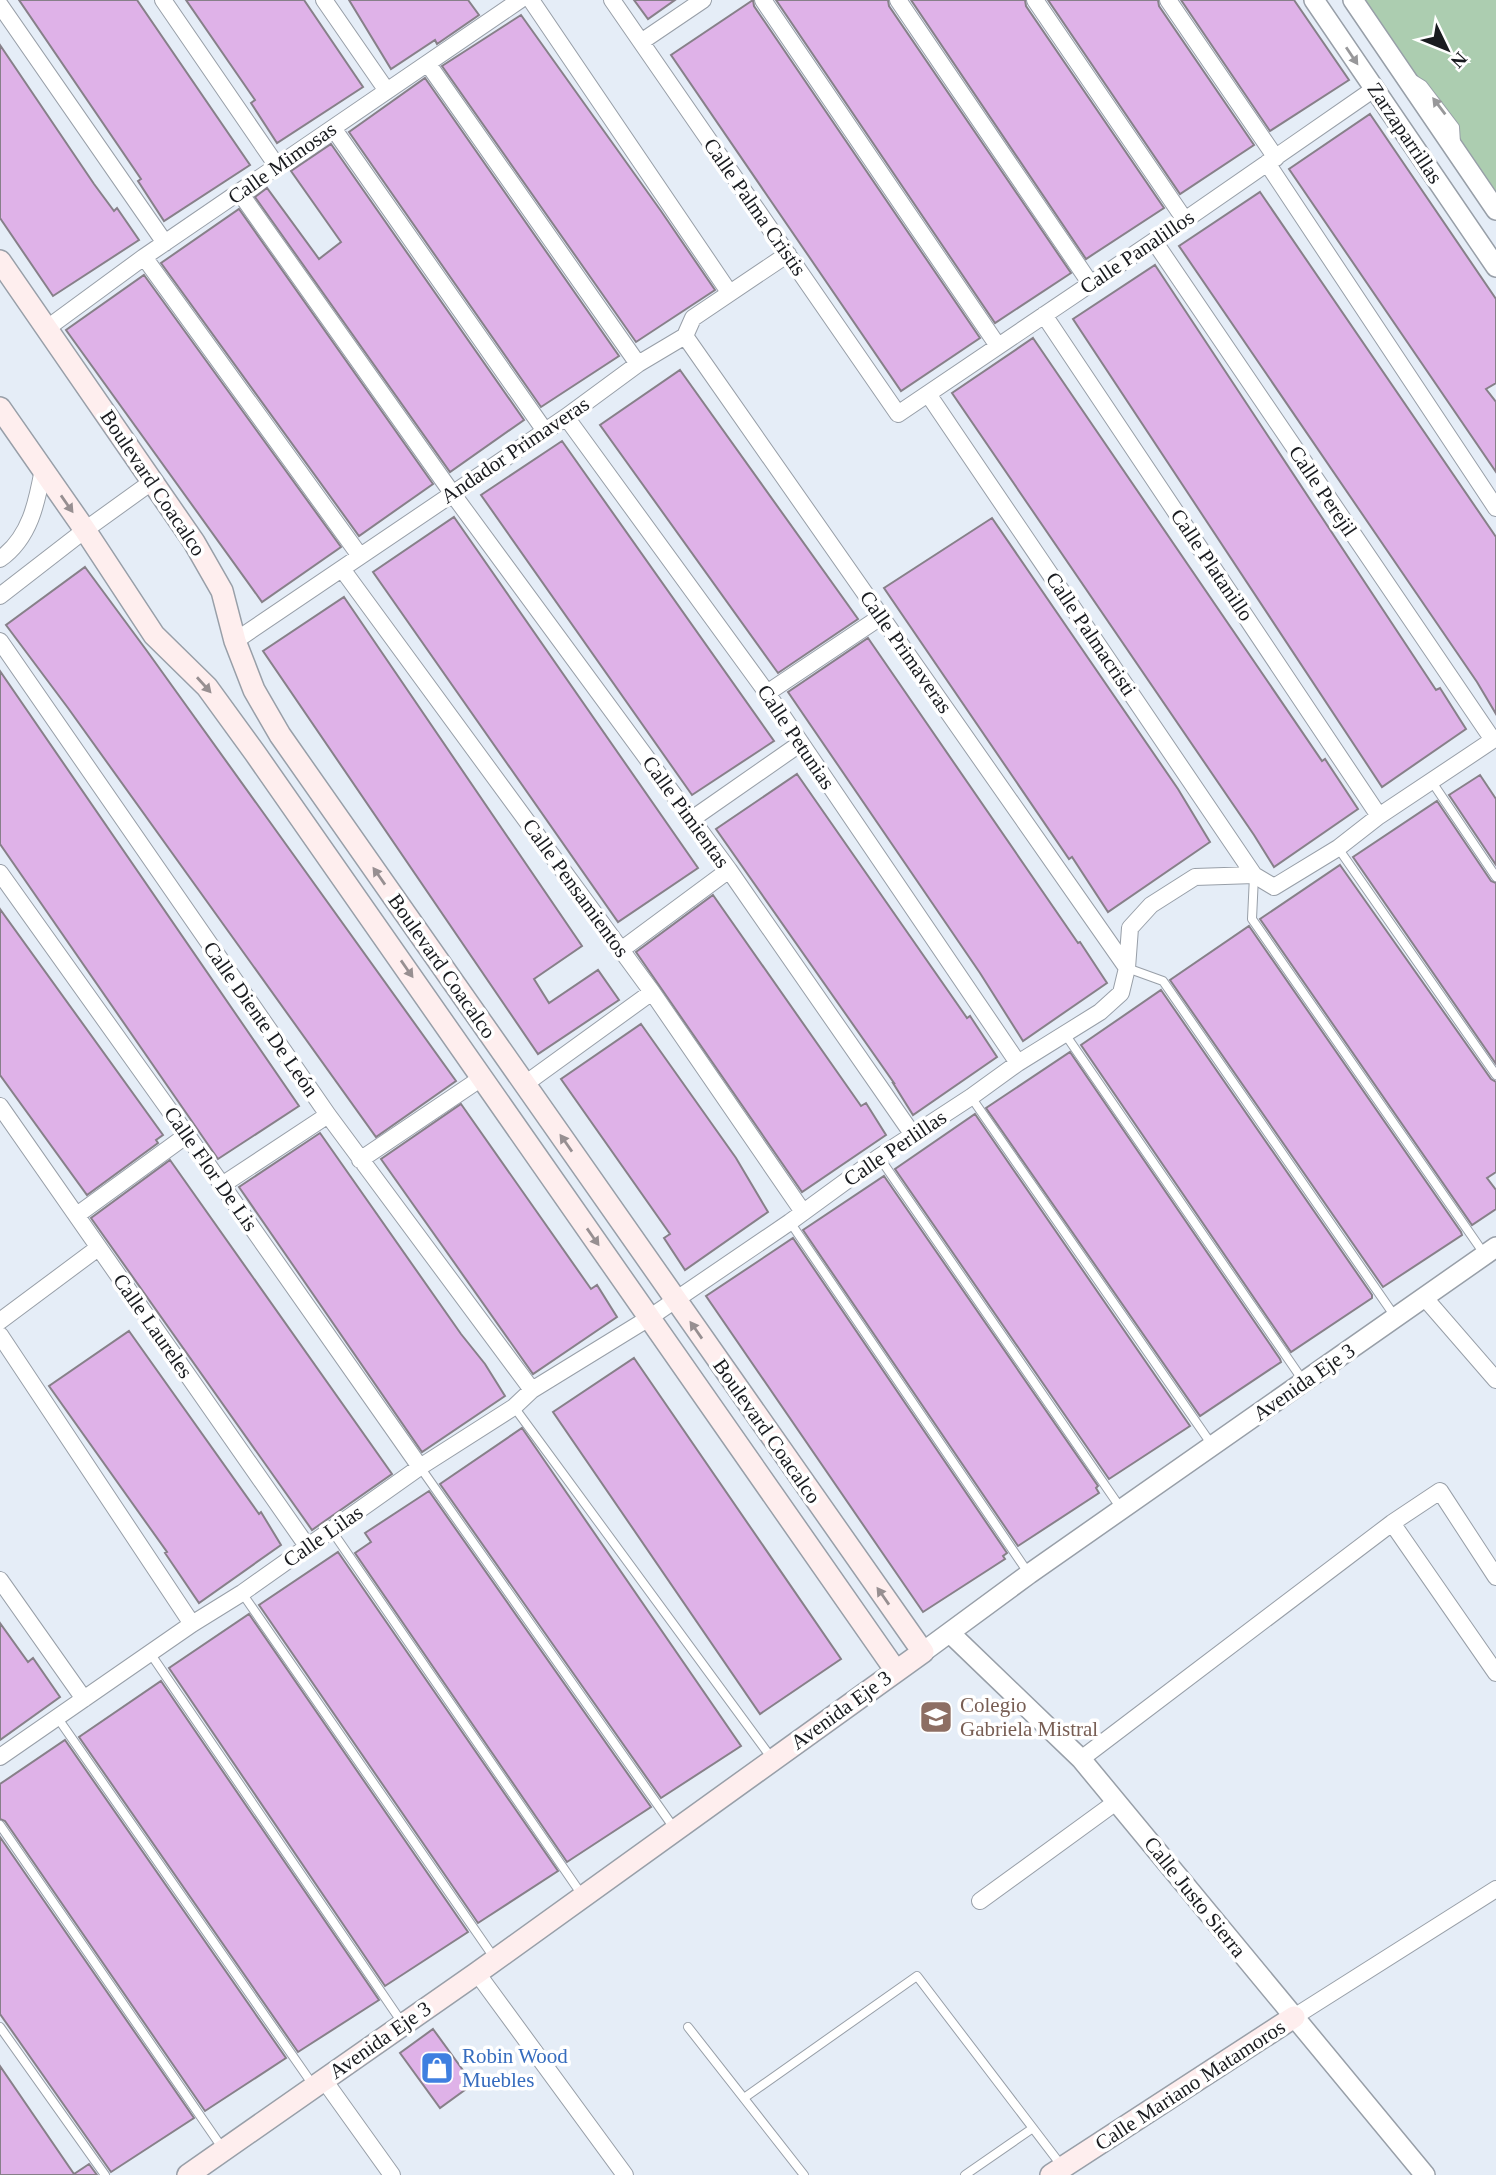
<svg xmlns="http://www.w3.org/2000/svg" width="1496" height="2175" font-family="Georgia,serif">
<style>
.green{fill:#accdb0}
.building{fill:#dfb2e8;stroke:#878089;stroke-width:2}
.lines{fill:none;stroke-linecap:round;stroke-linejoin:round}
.service-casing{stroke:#989fa8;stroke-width:10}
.minor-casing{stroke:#989fa8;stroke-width:18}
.tertiary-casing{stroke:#989fa8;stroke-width:22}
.secondary-casing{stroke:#989fa8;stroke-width:24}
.service{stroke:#fff;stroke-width:8}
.minor{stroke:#fff;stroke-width:16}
.tertiary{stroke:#fff;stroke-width:19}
.secondary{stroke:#feeeee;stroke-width:21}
.oneway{fill:#98989a}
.oneway2{fill:#978f91}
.labels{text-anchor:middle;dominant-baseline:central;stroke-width:7;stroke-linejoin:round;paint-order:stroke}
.street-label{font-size:21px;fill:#191b1f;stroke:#fff}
.education-label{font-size:21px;fill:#785e54;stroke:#fff;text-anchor:start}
.shop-label{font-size:21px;fill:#366cbe;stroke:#fff;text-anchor:start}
</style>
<rect width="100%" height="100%" fill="#e5edf7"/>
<path class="green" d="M1355,0h141v209z"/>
<path class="building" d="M19,0h118l113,165 -86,56 -26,-40 3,-2z
M186,0h118l59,87 -86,56 -26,-40 4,-3z
M349,0h119l11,15 -42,29 -2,-4 -44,29z
M634,0h41l-27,19z
M753,0l1,6 226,332 -79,53 -230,-336z
M776,0h112l1,6 182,267 -76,50z
M911,0h114l1,6 138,202 -78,51z
M1048,0h110l1,6 95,139 -74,49z
M1181,0h113l55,80 -79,51z
M521,15l140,196 54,79 -79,52 -194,-276z
M0,45l94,139 20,27 3,-3 22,32 -86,56 -53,-78z
M425,78l194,278 -78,51 -192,-275z
M1370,114l126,185v84l-10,6 10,13v70l-207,-303z
M331,144l193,276 -74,52 -195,-275 12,-9 52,71 22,-17 -50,-71z
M1260,192l236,345v177l-19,-32 -298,-436z
M239,209l194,275 -74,52 -198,-273z
M1155,265l281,425 4,-2 26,41 -84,58 -309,-468z
M144,275l197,272 -79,55 -196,-272z
M1033,338l289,423 3,-2 33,50 -84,58 -20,-32 -302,-442z
M680,370l178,249 -80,54 -178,-248z
M562,441l212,300 -82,54 -211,-300z
M454,517l244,351 -80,54 -245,-350z
M992,518l186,271 32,53 -102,70 -36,-55 -3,2 -185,-271z
M85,567l62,84 309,430 -80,56 -308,-429 -62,-83z
M344,597l238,349 -48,33 15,24 49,-33 21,30 -81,54 -275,-403z
M868,638l210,305 2,-1 27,41 -84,58 -43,-68 -192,-281z
M0,671l299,435 -81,53 -218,-315z
M797,774l170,244 3,-2 27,41 -84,58 -20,-32h1l-178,-254z
M1480,775l16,24v66l-47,-70z
M1437,801l54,80 5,2v181l-143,-207z
M1340,865l151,214 5,3v90l-9,6 9,12v19l-24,16 -212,-306z
M713,895l148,211 5,-3 20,32 -84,57 -166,-240z
M0,909l163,226 -7,5 2,3 -71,52 -87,-120z
M1249,926l212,306 1,3 -79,52 -213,-307z
M1161,990l211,305v3l-81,54 -210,-307z
M641,1024l95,134 32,54 -83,58 -21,-32 6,-4 -109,-155z
M1070,1052l210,307 1,3 -81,54 -214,-308z
M461,1104l130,185 6,-4 20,32 -84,57 -152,-215z
M975,1114l215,312 -81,53 -214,-310z
M320,1133l141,201 24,30 20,32 -83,56 -183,-265z
M170,1160l222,314 -80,56 -221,-312z
M884,1176l214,310 -2,2 3,5 -81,53 -215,-316z
M793,1238l214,315 -4,3 2,3 -82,53 -217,-316z
M129,1331l130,183 2,-2 20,33 -82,58 -34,-50 2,-1 -118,-166z
M634,1358l207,301 -81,55 -207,-302z
M522,1428l219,318 -80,52 -221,-314z
M429,1491l222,316 -84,55 -212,-309 16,-11 -6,-9z
M338,1552l220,319 -80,52 -219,-318z
M249,1614l219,318 -83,54 -216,-318z
M0,1623l28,39 5,-4 27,39 -60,43z
M161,1681l218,319 -81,52 -219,-315z
M65,1740l221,318 -81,53 -200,-290 -5,-2v-35z
M0,1837l194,281 -83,54 -111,-158z
M433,2029l40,55 -33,24 -40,-55z
M0,2066l74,108 15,-10 8,11h-97z"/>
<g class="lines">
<defs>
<path id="service" d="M1415,80l8,5 32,42 1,16
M1432,782l64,95
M1338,848l158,227
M1254,876l-2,43 233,336
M1127,968l36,13 233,337
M1065,1034l239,348
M971,1097l241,348
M879,1157l243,353
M790,1222l239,352
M514,1407l259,353
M420,1467l254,361
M332,1531l250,364
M242,1593l253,366
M150,1653l253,371
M57,1717l256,368
M0,1825l223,324
M0,2027l105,148
M688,2027l116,148
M744,2098l173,-122 144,189
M965,2175l68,-47"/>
<path id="minor" d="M163,0l114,166
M324,0l63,91
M531,0l198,292
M612,0l286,414 287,-194 189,-131
M763,0l235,346
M898,0l192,283
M1035,0l150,220
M1168,0l108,158
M0,5l165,238
M641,42l62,-42
M428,64l210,300
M333,128l212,303
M1267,163l229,345
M240,193l212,300 277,377 184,265
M1154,241l339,499
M144,257l216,299
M1044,315l335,501
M46,329l98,-72 376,-257
M685,336l442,632
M928,394l326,481
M566,417l201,276 251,370
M0,559c30,-21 37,-57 43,-90
M342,569l310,423 151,220
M0,596l85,-66 68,-49
M0,641l328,474 204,275
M235,641l331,-224 72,-53 47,-28 8,-18 95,-64
M767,693l115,-77
M692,819l109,-76
M0,873l187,262 233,332
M621,950l108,-80
M525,1084l127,-92
M0,1106l307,440
M360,1160l123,-83
M222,1185l106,-70
M77,1215l110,-80
M1424,1297l72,83
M0,1321l98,-73
M0,1335l192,289
M1392,1523l104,150
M0,1580l84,119
M0,1757l192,-133 50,-31 178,-126 94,-60 18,-17 117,-72 141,-96 89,-65 92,-60 47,-34 82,-51 21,-19 6,-25 3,-40 21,-23 44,-28 59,-2 20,12 64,-39 41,-32 117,-78
M1081,1759l311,-236 48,-32 56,86
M980,1901l136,-99
M477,1973l148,202
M1294,2017l202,-128
M324,2080l68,95"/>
<path id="tertiary" d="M1314,0l182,267
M1353,0l143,210
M950,1633l131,126 344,416
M923,1652l106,-78 467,-327"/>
<path id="secondary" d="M0,261l194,281 28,49 13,50 19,49 26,45 643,917 -446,321 -289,202
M0,408l85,122 69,105 53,52 48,66 641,918
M1051,2175l243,-158"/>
</defs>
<use href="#service" class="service-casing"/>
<use href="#minor" class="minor-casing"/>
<use href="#tertiary" class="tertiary-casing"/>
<use href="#secondary" class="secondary-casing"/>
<use href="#service" class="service"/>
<use href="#minor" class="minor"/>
<use href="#tertiary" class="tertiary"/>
<use href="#secondary" class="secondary"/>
</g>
<defs><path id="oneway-solid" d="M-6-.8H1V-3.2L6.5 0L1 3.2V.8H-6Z" transform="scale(1.75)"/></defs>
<g class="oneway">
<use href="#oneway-solid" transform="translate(1352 56) rotate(56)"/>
<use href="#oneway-solid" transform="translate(1439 106) rotate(-127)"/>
</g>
<g class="oneway2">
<use href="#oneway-solid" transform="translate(67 504) rotate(55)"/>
<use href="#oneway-solid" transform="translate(204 685) rotate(48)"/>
<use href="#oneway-solid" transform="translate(379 876) rotate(-125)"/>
<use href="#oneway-solid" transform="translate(407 969) rotate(55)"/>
<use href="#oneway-solid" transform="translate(566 1143) rotate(-125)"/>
<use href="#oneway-solid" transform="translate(593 1237) rotate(55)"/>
<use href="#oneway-solid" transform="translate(696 1330) rotate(-125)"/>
<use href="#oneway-solid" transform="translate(883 1596) rotate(-125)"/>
</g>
<defs>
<symbol id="school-square" viewBox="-11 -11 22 22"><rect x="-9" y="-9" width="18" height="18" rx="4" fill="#8d6e63" stroke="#fff"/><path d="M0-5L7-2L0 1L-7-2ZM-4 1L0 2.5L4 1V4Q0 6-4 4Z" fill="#fff"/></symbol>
<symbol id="shop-square" viewBox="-11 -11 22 22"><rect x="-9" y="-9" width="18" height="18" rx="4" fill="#3f7fe0" stroke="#fff"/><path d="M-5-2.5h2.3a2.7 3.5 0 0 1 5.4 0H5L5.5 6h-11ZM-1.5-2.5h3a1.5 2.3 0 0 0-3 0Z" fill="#fff"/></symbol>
</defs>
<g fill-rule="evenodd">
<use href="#school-square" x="917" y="1698" width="38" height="38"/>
<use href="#shop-square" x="418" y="2049" width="38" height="38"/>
</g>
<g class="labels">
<g class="street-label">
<text transform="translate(1405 133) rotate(56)">Zarzaparrillas</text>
<text transform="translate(282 163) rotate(-35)">Calle Mimosas</text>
<text transform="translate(755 207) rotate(55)">Calle Palma Cristis</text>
<text transform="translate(1137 252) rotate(-34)">Calle Panalillos</text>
<text transform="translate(515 450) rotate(-34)">Andador Primaveras</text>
<text transform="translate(153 483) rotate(56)">Boulevard Coacalco</text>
<text transform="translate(1323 491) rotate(56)">Calle Perejil</text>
<text transform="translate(1212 565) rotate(56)">Calle Platanillo</text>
<text transform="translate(1091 634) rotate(56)">Calle Palmacristi</text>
<text transform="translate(906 652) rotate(55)">Calle Primaveras</text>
<text transform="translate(796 737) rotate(56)">Calle Petunias</text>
<text transform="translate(686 812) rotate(54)">Calle Pimientas</text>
<text transform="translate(576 888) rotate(54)">Calle Pensamientos</text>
<text transform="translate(442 966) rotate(55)">Boulevard Coacalco</text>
<text transform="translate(261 1019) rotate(55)">Calle Diente De León</text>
<text transform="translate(895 1148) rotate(-34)">Calle Perlillas</text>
<text transform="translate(211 1169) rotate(55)">Calle Flor De Lis</text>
<text transform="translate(153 1326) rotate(55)">Calle Laureles</text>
<text transform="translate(1304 1382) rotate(-35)">Avenida Eje 3</text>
<text transform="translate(767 1431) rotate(55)">Boulevard Coacalco</text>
<text transform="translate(323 1536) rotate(-35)">Calle Lilas</text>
<text transform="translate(841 1710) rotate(-36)">Avenida Eje 3</text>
<text transform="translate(1195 1897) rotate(51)">Calle Justo Sierra</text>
<text transform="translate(380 2040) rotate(-35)">Avenida Eje 3</text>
<text transform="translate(1190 2085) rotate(-33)">Calle Mariano Matamoros</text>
</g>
<g class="education-label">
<text x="960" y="1705">Colegio<tspan x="960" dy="24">Gabriela Mistral</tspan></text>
</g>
<g class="shop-label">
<text x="462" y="2056">Robin Wood<tspan x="462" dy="24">Muebles</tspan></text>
</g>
</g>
<g transform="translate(1447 49) rotate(133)" stroke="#ffffff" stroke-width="5" paint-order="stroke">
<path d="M0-5L12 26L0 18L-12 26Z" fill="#191b1f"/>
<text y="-10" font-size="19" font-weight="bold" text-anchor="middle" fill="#191b1f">N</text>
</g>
</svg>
